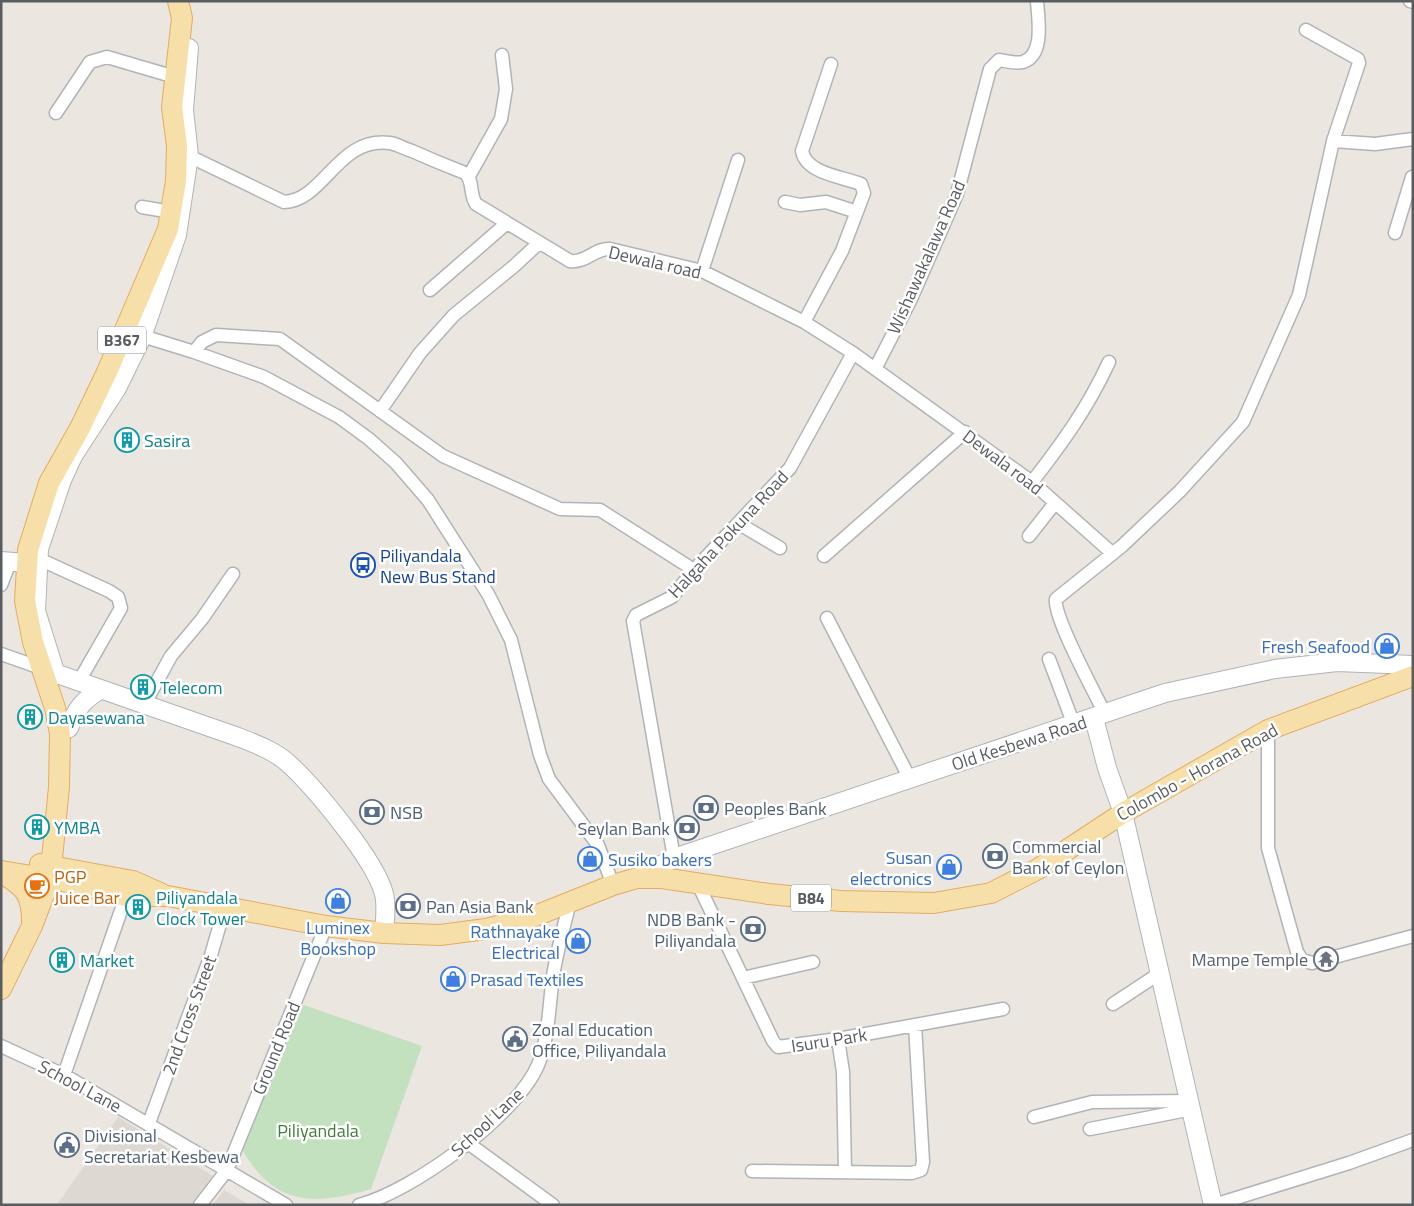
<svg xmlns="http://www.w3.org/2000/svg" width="1414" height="1206" font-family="'Titillium Web',sans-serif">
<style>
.education{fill:#ddd8d2}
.green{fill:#c3e0bf}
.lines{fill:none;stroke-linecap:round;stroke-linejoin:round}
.street-casing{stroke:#b1b4b7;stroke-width:15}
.secondary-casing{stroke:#b0b4b7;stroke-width:20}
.primary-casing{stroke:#e3ac61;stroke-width:22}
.street{stroke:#fff;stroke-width:12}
.secondary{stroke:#fff;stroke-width:18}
.primary{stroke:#f7dfa9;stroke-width:20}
.labels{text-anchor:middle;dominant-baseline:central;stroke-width:5;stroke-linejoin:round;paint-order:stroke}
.shield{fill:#fff;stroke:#8b8e90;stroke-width:1}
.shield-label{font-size:16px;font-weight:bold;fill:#595d60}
.street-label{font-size:18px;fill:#595d60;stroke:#fff}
.culture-label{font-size:18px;fill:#0d838f;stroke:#fff;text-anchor:start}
.transit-label{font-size:18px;fill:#164399;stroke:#fff;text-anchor:start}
.shop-label{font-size:18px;fill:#366cbe;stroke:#fff;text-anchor:end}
.service-label{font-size:18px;fill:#4e5e75;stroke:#fff;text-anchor:start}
.food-label{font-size:18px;fill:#c56008;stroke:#fff;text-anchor:start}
.worship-label{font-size:18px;fill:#5b616d;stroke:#fff;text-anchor:end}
.park-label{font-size:18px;fill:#417d3b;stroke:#fff}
</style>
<rect width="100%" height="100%" fill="#ebe7e0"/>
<path class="education" d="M118,1117l95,59 -3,12 -17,17h-136z
M224,1190l22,13 17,2h-50z"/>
<path class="green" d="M298,1003l124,43 -51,143c-58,17 -97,17 -129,-40z"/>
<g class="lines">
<defs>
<path id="street" d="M1410,1l3,1
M56,113l34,-51 17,-5 68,20
M1333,141l42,3 38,-5
M181,156h8l95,46c40,-1 54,-66 106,-59 7,1 15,6 22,8 18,8 35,15 53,22 9,8 4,21 11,31l94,57c16,2 25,-13 40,-12l92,22 102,51 49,31 179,129 80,71
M469,176l32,-57 5,-30 -4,-34
M785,202l15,3 26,-3 31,10
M142,207l29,5
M1395,233l17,-56
M702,271l36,-111
M430,290l77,-67
M804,322l38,-71 22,-58 -3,-9c-17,-7 -55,-10 -59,-33l29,-87
M136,334l58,18 8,-10 14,-7 64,4 163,117 117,53 40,1 94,60
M194,352l70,25 75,40 30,22 27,24 32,37 60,94 23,46 29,115 9,24 49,66 15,40
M875,369l36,-70 46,-105 33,-125 9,-9c7,1 17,4 24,2 22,-7 15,-44 14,-61
M380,411l40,-58 34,-38 59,-48 26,-24
M1032,482c31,-40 55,-73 77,-120
M738,523l42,25
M1029,536l26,-33
M824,556l141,-124
M39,559l70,32 9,6 3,11 -43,75
M1,585l9,-23
M827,618l83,161
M1,654l40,14
M1049,659l25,66
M144,705l27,-49 31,-37 31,-45
M1105,714c-10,-21 -52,-97 -49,-115l66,-53 58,-55 63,-69 56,-127 34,-154 26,-78 -1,-4 -52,-29
M1268,730v118l29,104 5,8 10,3 101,-27
M674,858l-41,-237 3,-6 36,-18 22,-27 96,-102 63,-115
M697,882l76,159 5,6 60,-8 165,-30
M743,978l70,-16
M1113,1004l47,-31
M838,1039l5,33 2,100
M1,1046l63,29 222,130
M64,1075l62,-179
M1034,1117l58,-15 98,-1
M149,1123l62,-168 14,-48
M1090,1129l102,-20
M468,1143l85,62
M752,1171l160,2 9,-3 2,-8 -8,-137
M200,1205l27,-35 99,-244
M359,1205c54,-14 157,-89 179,-140 11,-27 11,-60 15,-89 4,-25 11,-50 17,-74
M1214,1205l135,-42 64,-23"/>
<path id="secondary" d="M1,561l26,2
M46,670l192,67c18,7 37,14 51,27 26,24 87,97 95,130 3,12 1,26 0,39
M56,675l-20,-64 3,-62 23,-69 11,-24 44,-68 25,-51 35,-102 12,-79 -5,-46 5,-62
M1094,718l13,50 16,45 90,392
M69,728c7,-19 14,-28 31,-38
M637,878l37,-20 491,-165 110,-24 62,-7 76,3"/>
<path id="primary" d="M40,864l93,17 29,13
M1,871l62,10 63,15h42l158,30 58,7 56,2 46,-6 44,-11 83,-33 24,-7h25l107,16 72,7 93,2 57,-10 47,-24 85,-56 145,-83 145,-54
M3,874c22,13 29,21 29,47
M1,989l31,-63 18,-47 9,-92 1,-53 -5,-26 -22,-66 -8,-41 3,-51 21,-67 31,-55 27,-56 61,-143 8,-48 1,-35 -5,-39 10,-89 -4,-17"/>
</defs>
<use href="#street" class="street-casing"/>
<use href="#secondary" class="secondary-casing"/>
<use href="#primary" class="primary-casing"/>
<use href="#street" class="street"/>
<use href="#secondary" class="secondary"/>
<use href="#primary" class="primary"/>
</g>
<defs>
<symbol id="building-ring" viewBox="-11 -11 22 22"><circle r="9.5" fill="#fff" stroke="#0f9aa8" stroke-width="1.5"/><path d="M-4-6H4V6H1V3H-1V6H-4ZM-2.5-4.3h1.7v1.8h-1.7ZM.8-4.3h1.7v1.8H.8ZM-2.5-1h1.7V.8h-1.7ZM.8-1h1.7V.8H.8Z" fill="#0f9aa8"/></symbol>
<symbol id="bus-ring" viewBox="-11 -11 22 22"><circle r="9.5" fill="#fff" stroke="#1a4fb4" stroke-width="1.5"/><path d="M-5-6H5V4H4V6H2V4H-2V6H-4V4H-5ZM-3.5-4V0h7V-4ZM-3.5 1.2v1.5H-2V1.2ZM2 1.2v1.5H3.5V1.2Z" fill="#1a4fb4"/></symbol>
<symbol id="shop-ring" viewBox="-11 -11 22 22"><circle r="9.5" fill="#fff" stroke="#3f7fe0" stroke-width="1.5"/><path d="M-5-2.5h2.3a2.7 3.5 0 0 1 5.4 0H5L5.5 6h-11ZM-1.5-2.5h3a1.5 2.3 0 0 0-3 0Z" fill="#3f7fe0"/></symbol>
<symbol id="bank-ring" viewBox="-11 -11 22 22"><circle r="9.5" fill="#fff" stroke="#5c6f8a" stroke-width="1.5"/><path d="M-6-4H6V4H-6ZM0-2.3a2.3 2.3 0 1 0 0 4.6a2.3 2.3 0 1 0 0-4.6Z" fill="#5c6f8a"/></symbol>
<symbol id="cafe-ring" viewBox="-11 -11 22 22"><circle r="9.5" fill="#fff" stroke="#e8710a" stroke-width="1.5"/><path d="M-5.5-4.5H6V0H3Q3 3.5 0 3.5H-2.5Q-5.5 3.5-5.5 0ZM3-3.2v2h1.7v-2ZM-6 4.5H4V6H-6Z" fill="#e8710a"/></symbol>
<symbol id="temple-ring" viewBox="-11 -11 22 22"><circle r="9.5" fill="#fff" stroke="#6b7280" stroke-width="1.5"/><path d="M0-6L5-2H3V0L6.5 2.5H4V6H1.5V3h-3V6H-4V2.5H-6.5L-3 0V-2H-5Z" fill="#6b7280"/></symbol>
<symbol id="civic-ring" viewBox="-11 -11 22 22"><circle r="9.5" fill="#fff" stroke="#5c6f8a" stroke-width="1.5"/><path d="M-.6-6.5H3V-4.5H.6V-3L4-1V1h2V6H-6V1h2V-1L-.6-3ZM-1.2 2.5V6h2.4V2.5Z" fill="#5c6f8a"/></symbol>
</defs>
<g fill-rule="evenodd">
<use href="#building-ring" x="113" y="426" width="28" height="28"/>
<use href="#bus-ring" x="349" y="551" width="28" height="28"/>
<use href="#shop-ring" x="1373" y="632" width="28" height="28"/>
<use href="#building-ring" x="129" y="673" width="28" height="28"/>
<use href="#building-ring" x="16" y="703" width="28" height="28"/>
<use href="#bank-ring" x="692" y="794" width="28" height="28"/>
<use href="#bank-ring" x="358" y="798" width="28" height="28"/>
<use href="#building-ring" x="23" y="813" width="28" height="28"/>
<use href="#bank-ring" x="673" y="814" width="28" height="28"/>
<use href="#bank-ring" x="981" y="842" width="28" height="28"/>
<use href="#shop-ring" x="576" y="845" width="28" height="28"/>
<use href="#shop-ring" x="935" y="853" width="28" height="28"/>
<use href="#cafe-ring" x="23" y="872" width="28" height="28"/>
<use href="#shop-ring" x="324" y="887" width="28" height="28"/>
<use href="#bank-ring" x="394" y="892" width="28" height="28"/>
<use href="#building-ring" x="124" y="893" width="28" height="28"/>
<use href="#bank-ring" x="739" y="915" width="28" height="28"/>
<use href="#shop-ring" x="564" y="927" width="28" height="28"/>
<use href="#temple-ring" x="1312" y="945" width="28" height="28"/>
<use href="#building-ring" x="48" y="946" width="28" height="28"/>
<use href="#shop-ring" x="439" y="965" width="28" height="28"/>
<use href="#civic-ring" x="501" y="1025" width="28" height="28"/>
<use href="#civic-ring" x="53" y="1131" width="28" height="28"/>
</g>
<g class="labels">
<g class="shield">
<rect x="98" y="326.5" width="48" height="27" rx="4"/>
<rect x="791" y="884.5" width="40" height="27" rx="4"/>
</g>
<g class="shield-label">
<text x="122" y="340">B367</text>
<text x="811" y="898">B84</text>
</g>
<g class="street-label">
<text transform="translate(926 257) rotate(-66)">Wishawakalawa Road</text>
<text transform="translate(655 262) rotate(13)">Dewala road</text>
<text transform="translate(1003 462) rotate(37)">Dewala road</text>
<text transform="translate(728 534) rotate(-47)">Halgaha Pokuna Road</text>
<text transform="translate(1019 743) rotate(-18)">Old Kesbewa Road</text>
<text transform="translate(1197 772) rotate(-29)">Colombo - Horana Road</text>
<text transform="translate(189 1015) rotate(-70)">2nd Cross Street</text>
<text transform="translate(829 1040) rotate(-9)">Isuru Park</text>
<text transform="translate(276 1048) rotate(-68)">Ground Road</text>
<text transform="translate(80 1086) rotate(28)">School Lane</text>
<text transform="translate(487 1122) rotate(-43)">School Lane</text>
</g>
<g class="culture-label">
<text x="144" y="440">Sasira</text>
<text x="160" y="687">Telecom</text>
<text x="48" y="717">Dayasewana</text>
<text x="54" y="827">YMBA</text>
<text x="156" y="897">Piliyandala<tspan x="156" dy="21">Clock Tower</tspan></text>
<text x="80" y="960">Market</text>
</g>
<g class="transit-label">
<text x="380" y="555">Piliyandala<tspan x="380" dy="21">New Bus Stand</tspan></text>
</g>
<g class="shop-label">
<text x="1370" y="646">Fresh Seafood</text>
<text x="932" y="857">Susan<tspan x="932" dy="21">electronics</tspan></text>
<text x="608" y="859" text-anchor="start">Susiko bakers</text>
<text x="338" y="927" text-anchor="middle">Luminex<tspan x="338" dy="21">Bookshop</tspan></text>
<text x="560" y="931">Rathnayake<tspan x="560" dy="21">Electrical</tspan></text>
<text x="470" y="979" text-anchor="start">Prasad Textiles</text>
</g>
<g class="service-label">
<text x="724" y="808">Peoples Bank</text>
<text x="390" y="812">NSB</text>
<text x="670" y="828" text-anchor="end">Seylan Bank</text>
<text x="1012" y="846">Commercial<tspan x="1012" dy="21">Bank of Ceylon</tspan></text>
<text x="426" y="906">Pan Asia Bank</text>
<text x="736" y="919" text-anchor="end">NDB Bank -<tspan x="736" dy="21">Piliyandala</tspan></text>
<text x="532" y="1029">Zonal Education<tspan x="532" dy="21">Office, Piliyandala</tspan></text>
<text x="84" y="1135">Divisional<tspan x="84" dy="21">Secretariat Kesbewa</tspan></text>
</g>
<g class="food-label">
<text x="54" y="876">PGP<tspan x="54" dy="21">Juice Bar</tspan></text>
</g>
<g class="worship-label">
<text x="1308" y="959">Mampe Temple</text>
</g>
<g class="park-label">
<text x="318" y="1130">Piliyandala</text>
</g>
</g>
<rect width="1414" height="1206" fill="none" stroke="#595d60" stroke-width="5"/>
</svg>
